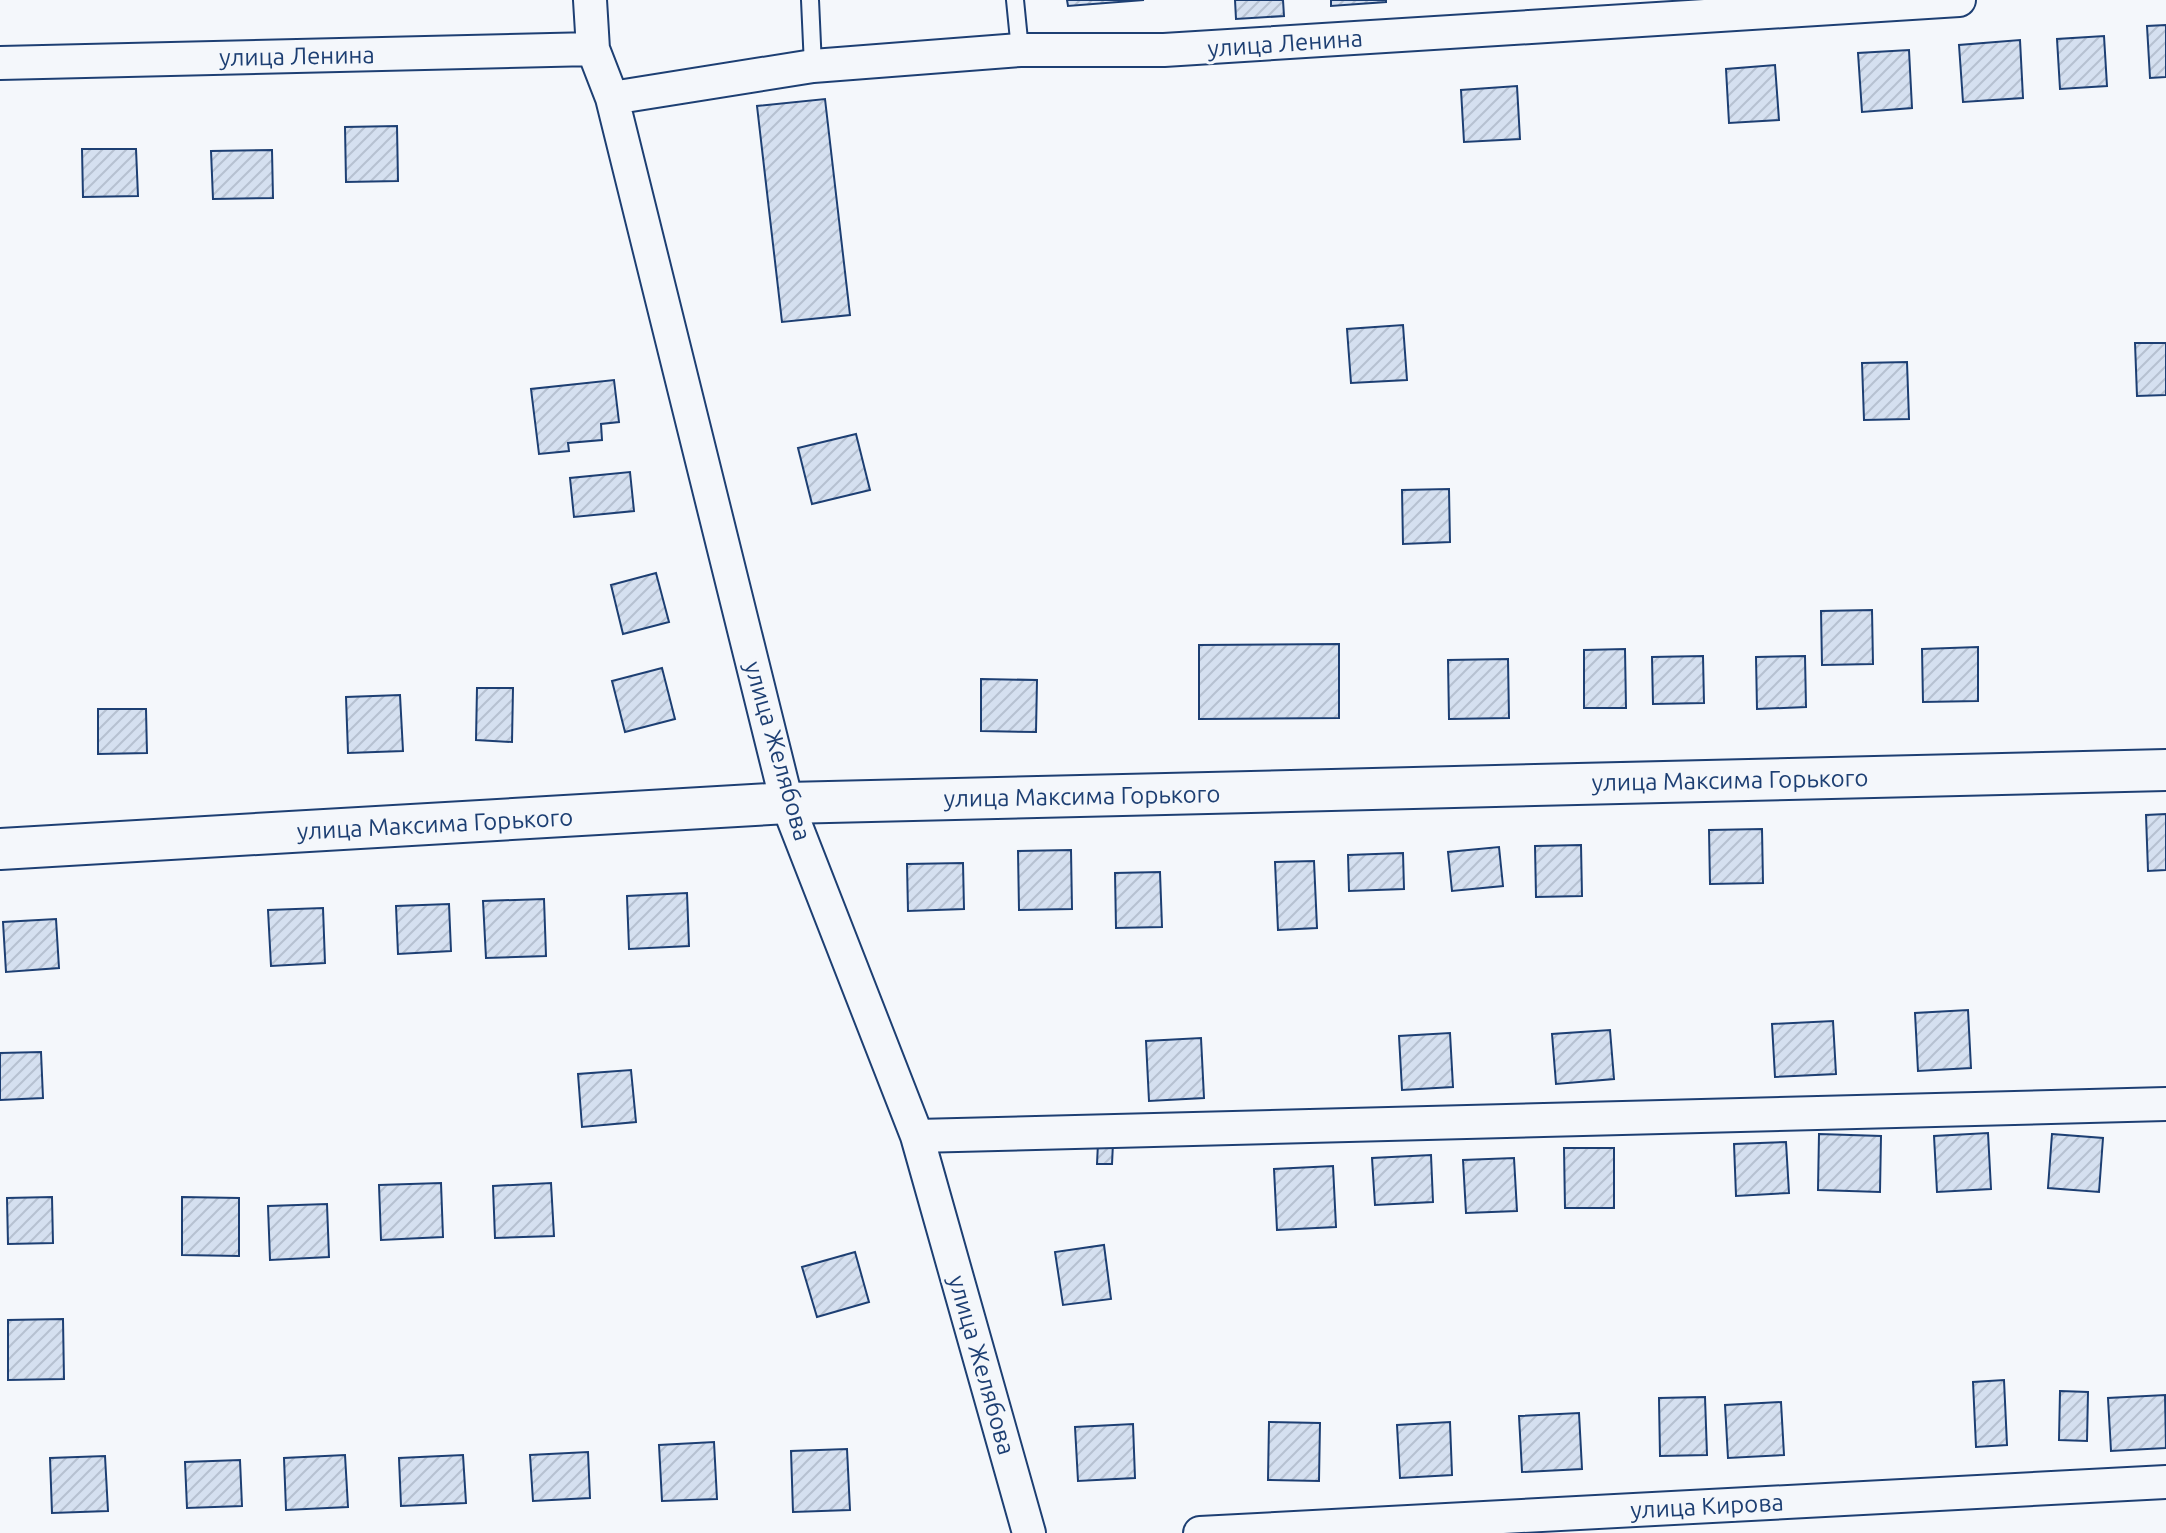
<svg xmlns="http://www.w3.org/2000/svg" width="2166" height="1533" font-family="Ubuntu,sans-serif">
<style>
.building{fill:url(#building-hatch);stroke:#1d3f73;stroke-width:2}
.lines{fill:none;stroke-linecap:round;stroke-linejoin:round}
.service-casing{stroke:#1d3f73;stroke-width:20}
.minor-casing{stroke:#1d3f73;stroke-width:36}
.tertiary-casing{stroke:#1d3f73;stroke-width:44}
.service{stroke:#f4f7fb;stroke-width:16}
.minor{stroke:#f4f7fb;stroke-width:32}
.tertiary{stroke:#f4f7fb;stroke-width:40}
.labels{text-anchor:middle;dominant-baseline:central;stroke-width:6;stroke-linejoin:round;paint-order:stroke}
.street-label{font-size:24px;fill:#1d3f73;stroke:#f4f7fb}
</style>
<defs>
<pattern id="building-hatch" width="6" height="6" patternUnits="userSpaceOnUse" patternTransform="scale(2)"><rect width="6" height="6" fill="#d5e0f0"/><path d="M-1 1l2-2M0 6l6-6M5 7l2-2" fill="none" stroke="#b6c1d1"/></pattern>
</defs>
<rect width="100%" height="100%" fill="#f4f7fb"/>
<path class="building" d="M1067,0h77l-76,6z
M1235,0h48l1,16 -48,3z
M1331,0h55v2l-55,4z
M2166,25v52l-16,1 -3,-52z
M2104,36l3,50 -47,3 -3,-50z
M2020,40l3,58 -60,4 -4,-57z
M1909,50l3,58 -50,4 -4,-59z
M1775,65l4,55 -50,3 -3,-54z
M1517,86l3,53 -56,3 -3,-52z
M825,99l25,216 -68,7 -25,-216z
M397,126l1,55 -52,1 -1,-55z
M82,149h54l2,47 -55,1z
M272,150l1,48 -60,1 -2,-48z
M1403,325l4,55 -56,3 -4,-54z
M2135,343h31v52l-29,1z
M1907,362l2,57 -45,1 -2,-57z
M614,380l5,42 -18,2 1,16 -34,3 1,8 -30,3 -8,-65z
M856,434l14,56 -58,14 -14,-56z
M630,472l4,39 -60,6 -4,-39z
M1449,489l1,53 -47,2 -1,-54z
M656,573l13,49 -46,12 -12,-49z
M1872,610l1,54 -51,1 -1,-54z
M1339,644v74l-140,1v-74z
M1978,647v54l-55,1 -1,-53z
M1625,649l1,59h-42v-58z
M1703,656l1,47 -51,1 -1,-47z
M1805,656l1,51 -49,2 -1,-52z
M1508,659l1,59 -60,1 -1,-59z
M662,668l13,51 -50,13 -13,-51z
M981,679l56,1 -1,52 -55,-1z
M477,688h36l-1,54 -36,-2z
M400,695l3,56 -55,2 -2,-56z
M98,709h48l1,44 -49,1z
M2166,814v56l-18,1 -2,-56z
M1762,829l1,54 -53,1 -1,-54z
M1581,845l1,51 -46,1 -1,-51z
M1499,847l4,39 -51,5 -4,-39z
M1071,850l1,59 -53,1 -1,-59z
M1403,853l1,36 -55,2 -1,-36z
M1314,861l3,67 -39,2 -3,-68z
M963,863l1,46 -56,2 -1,-47z
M1160,872l2,55 -46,1 -1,-55z
M687,893l2,53 -60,3 -2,-53z
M544,899l2,57 -60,2 -3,-57z
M449,904l2,47 -53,3 -2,-48z
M323,908l2,55 -54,3 -3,-56z
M56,919l3,49 -53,4 -3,-50z
M1968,1010l3,58 -53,3 -3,-58z
M1833,1021l3,53 -61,3 -3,-53z
M1610,1030l4,49 -58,5 -4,-50z
M1450,1033l3,54 -51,3 -3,-54z
M1201,1038l3,60 -55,3 -3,-60z
M41,1052l2,46 -43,2v-47z
M631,1070l5,52 -54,5 -4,-53z
M1988,1133l3,56 -54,3 -3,-56z
M1819,1134l62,2 -1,56 -62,-2z
M2052,1134l51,4 -4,54 -51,-4z
M1786,1142l3,51 -53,3 -2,-52z
M1098,1143h15l-1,21h-15z
M1564,1148h50v60h-49z
M1431,1155l2,47 -58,3 -3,-47z
M1514,1158l3,53 -51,2 -3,-53z
M1333,1166l3,61 -59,3 -3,-61z
M441,1183l2,54 -62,3 -2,-55z
M551,1183l3,53 -59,2 -2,-52z
M52,1197l1,46 -45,1 -1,-46z
M182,1197l57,1v58l-57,-1z
M327,1204l2,53 -59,3 -2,-54z
M1104,1245l7,54 -48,6 -8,-53z
M855,1252l14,50 -52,15 -15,-50z
M63,1319l1,60 -56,1v-60z
M2004,1380l3,65 -31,2 -3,-65z
M2060,1391l28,1 -1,49 -28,-1z
M2165,1395l1,53 -55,3 -3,-53z
M1705,1397l2,58 -47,1 -1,-58z
M1781,1402l3,53 -56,3 -3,-53z
M1579,1413l3,56 -60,3 -3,-56z
M1269,1422l51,1 -1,58 -51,-1z
M1450,1422l2,53 -52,3 -3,-53z
M1133,1424l2,54 -57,3 -3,-54z
M714,1442l3,57 -55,2 -3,-56z
M847,1449l3,61 -57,2 -2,-61z
M588,1452l2,46 -57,3 -3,-46z
M345,1455l3,52 -62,3 -2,-52z
M463,1455l3,48 -65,3 -2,-48z
M105,1456l3,55 -56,2 -2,-55z
M240,1460l2,46 -55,2 -2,-46z"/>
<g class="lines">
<defs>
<path id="service" d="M810,0l3,66
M1015,0l5,50"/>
<path id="minor" d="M590,0l3,49 19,49 175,705 130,333 112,397
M0,63l593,-14
M612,98l201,-32 207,-16h144l795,-50
M917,1136l1249,-32
M1200,1533l966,-51"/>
<path id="tertiary" d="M0,849l787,-46 1379,-33"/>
</defs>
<use href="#service" class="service-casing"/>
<use href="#minor" class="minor-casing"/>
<use href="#tertiary" class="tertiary-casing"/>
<use href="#service" class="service"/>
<use href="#minor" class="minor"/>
<use href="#tertiary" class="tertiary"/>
</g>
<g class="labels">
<g class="street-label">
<text transform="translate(1285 43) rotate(-4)">улица Ленина</text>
<text transform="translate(297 56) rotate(-1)">улица Ленина</text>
<text transform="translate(778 751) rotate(74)">улица Желябова</text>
<text transform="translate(1730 780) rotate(-1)">улица Максима Горького</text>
<text transform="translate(1082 796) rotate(-1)">улица Максима Горького</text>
<text transform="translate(435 824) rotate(-3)">улица Максима Горького</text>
<text transform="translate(982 1365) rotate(74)">улица Желябова</text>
<text transform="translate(1707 1506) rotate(-3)">улица Кирова</text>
</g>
</g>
</svg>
